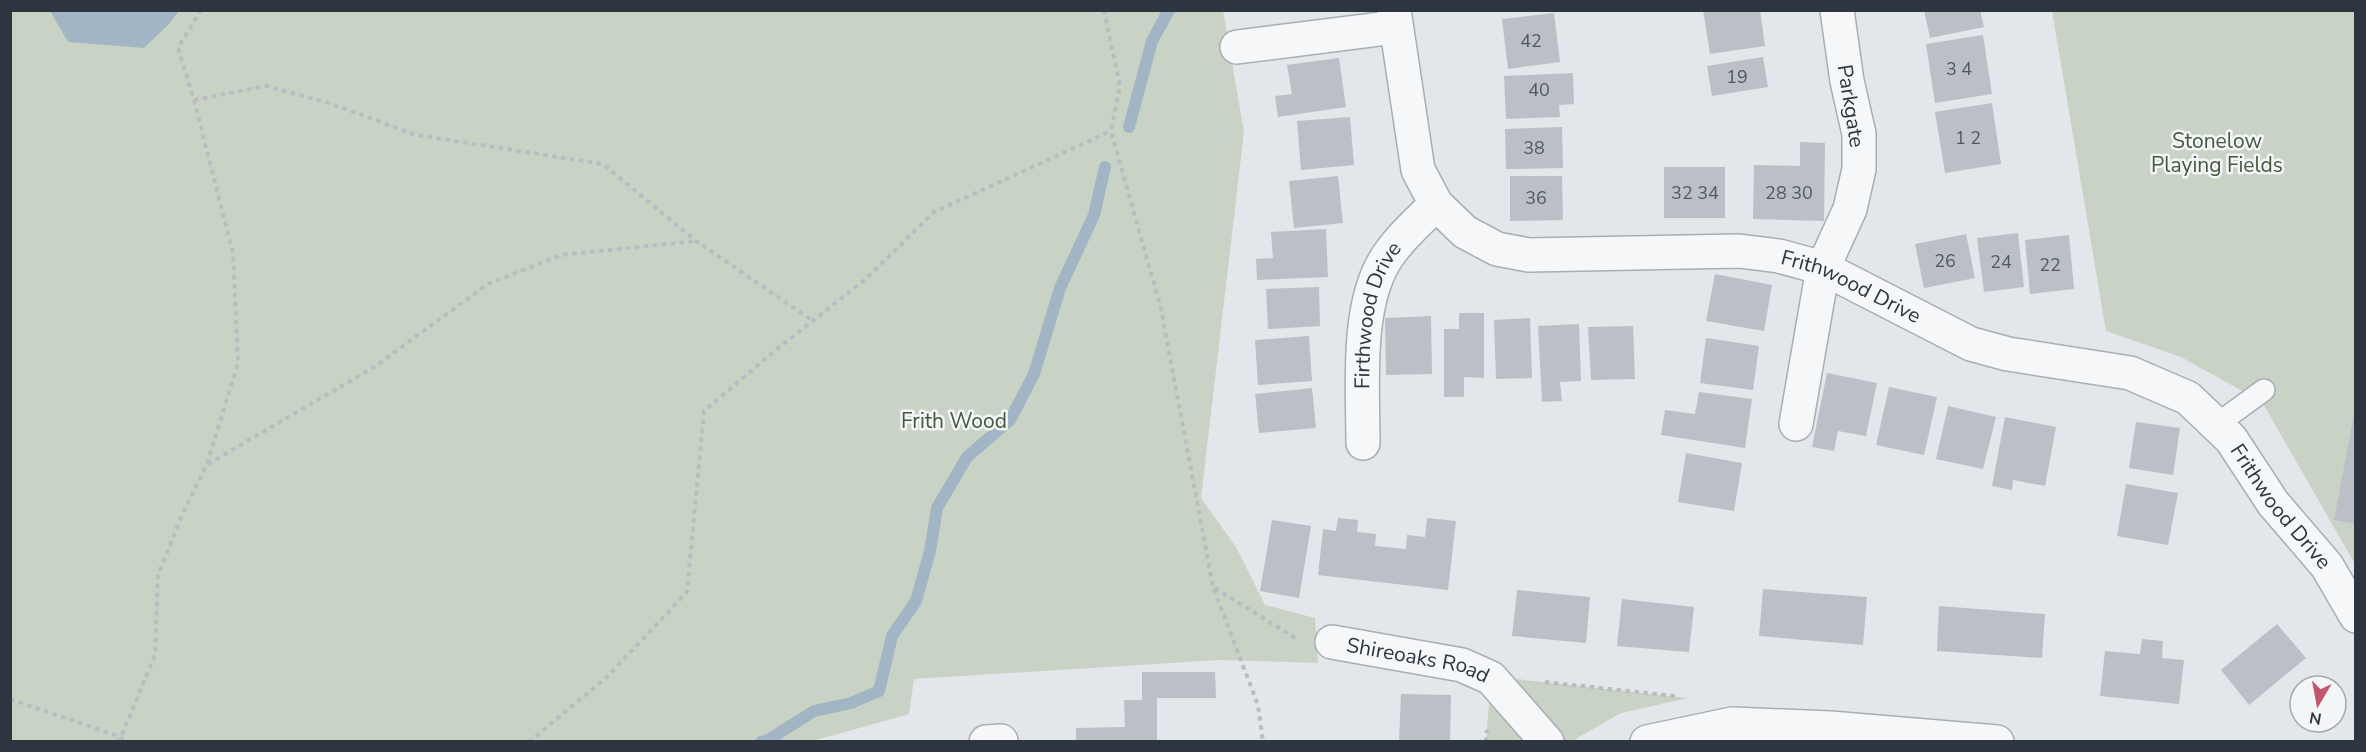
<svg xmlns="http://www.w3.org/2000/svg" width="2366" height="752" font-family="'Nunito Sans',sans-serif">
<style>
.green{fill:#c9d3c5}
.water{fill:#a2b5c5}
.lines{fill:none;stroke-linecap:round;stroke-linejoin:round}
.stream{stroke:#a2b5c5;stroke-width:12}
.building{fill:#bbc0c6}
.lane-casing{stroke:#a9adb4;stroke-width:24}
.street-casing{stroke:#a9adb4;stroke-width:36}
.path{stroke:#b9bdc1;stroke-width:4;stroke-dasharray:4.5 4.5;stroke-linecap:butt}
.lane{stroke:#f5f7f8;stroke-width:21}
.street{stroke:#f5f7f8;stroke-width:33}
.labels{text-anchor:middle;dominant-baseline:central;stroke-width:5;stroke-linejoin:round;paint-order:stroke}
.number-label{font-size:18px;fill:#505862}
.street-label{font-size:21px;fill:#2d3540;stroke:#f3f5f7}
.park-label{font-size:21px;fill:#435a3c;stroke:#f3f5f7}
</style>
<rect width="100%" height="100%" fill="#e3e6ea"/>
<path class="green" d="M10,11h1213l21,121 -43,366 35,49 29,58 50,13 3,45 -100,-3 -304,19 -5,35 -96,27h-802z
M2052,11h303v553l-93,-162 -81,-45 -75,-26z
M1491,678l25,1 172,19 -67,15 -49,28 -86,1z"/>
<path class="water" d="M50,11h129l-10,13 -25,24 -76,-6z"/>
<g class="lines">
<path class="stream" d="M1129,127l23,-86 17,-31
M761,742l7,-2 46,-29 37,-8 28,-12 13,-55 24,-35 14,-50 7,-43 30,-51 43,-37 24,-46 26,-86 34,-73 11,-48"/>
</g>
<path class="building" d="M1703,10h57l5,36 -55,8z
M1924,10h56l4,17 -54,11z
M1554,13l6,49 -52,7 -6,-50z
M1983,35l9,59 -57,9 -9,-59z
M1763,57l5,30 -56,9 -5,-30z
M1339,58l7,49 -68,10 -3,-21 17,-2 -5,-29z
M1573,73l1,31 -15,1 1,12 -54,2 -2,-43z
M1992,103l9,61 -56,9 -10,-61z
M1350,117l4,48 -53,5 -4,-49z
M1562,127l1,41 -57,1 -1,-40z
M1800,142l25,1 -1,78 -71,-2 1,-54 46,1z
M1664,167h61v51h-61z
M1338,176l5,47 -49,5 -5,-47z
M1510,176h52l1,44 -53,1z
M1326,229l2,48 -71,3 -1,-21 17,-1 -2,-26z
M2018,233l6,54 -40,5 -7,-54z
M1966,234l9,44 -51,10 -9,-44z
M2069,235l5,54 -44,5 -5,-54z
M1715,274l57,11 -8,46 -58,-10z
M1319,287l1,39 -52,3 -2,-40z
M1459,313h25v65l-20,-1v20h-20v-68h15z
M1431,316l1,58 -46,1 -1,-57z
M1530,318l2,60 -36,1 -2,-59z
M1579,324l2,57 -21,1 2,19 -20,1 -4,-76z
M1633,326l2,53 -44,1 -3,-53z
M1309,336l3,45 -54,4 -3,-45z
M1706,338l53,8 -6,44 -53,-7z
M1827,373l50,10 -11,53 -28,-5 -4,20 -22,-4z
M1889,387l48,10 -13,58 -48,-10z
M1312,388l4,40 -57,5 -4,-39z
M1699,392l53,7 -7,49 -84,-13 4,-25 30,4z
M1948,406l48,11 -13,52 -47,-10z
M2354,414h2v110l-22,-4z
M2005,417l51,10 -11,59 -32,-6 -1,10 -20,-4z
M2136,422l44,6 -7,47 -44,-7z
M1686,453l56,10 -8,48 -56,-9z
M2126,484l52,9 -10,52 -51,-9z
M1338,518l20,2 -1,12 19,2 -1,12 31,3 1,-14 18,2 2,-19 29,3 -8,69 -130,-15 5,-46 13,2z
M1272,520l39,6 -12,72 -39,-7z
M1763,589l104,8 -4,48 -104,-9z
M1517,590l73,7 -4,46 -74,-7z
M1622,599l72,8 -5,45 -72,-6z
M1939,606l106,8 -3,44 -105,-7z
M2277,624l29,34 -57,47 -28,-35z
M2142,639l21,2 -1,17 22,2 -5,44 -79,-8 5,-45 35,3z
M1142,672h73l1,26h-59v44h-81v-14l49,-1 -1,-27h18z
M1401,694l50,1 -1,47h-51z"/>
<g class="lines">
<defs>
<path id="lane" d="M2216,425l48,-35"/>
<g id="street">
<path id="s1" d="M1394,10l24,160 18,34 29,28 32,17 32,6 210,-4 40,5 44,12 148,76 37,10 122,19 58,25 43,41 42,64 54,63 29,50"/>
<path d="M1237,47l159,-20"/>
<path d="M1796,424l27,-156 27,-59 9,-40v-35l-12,-53 -10,-71"/>
<path id="s2" d="M1363,443c0,-54 -7,-133 21,-181 13,-22 33,-39 52,-58"/>
<path id="s3" d="M1332,642l130,23 29,13 56,64"/>
<path d="M986,742l15,-1"/>
<path d="M1647,742l85,-18 98,4 167,14"/>
</g>
</defs>
<use href="#lane" class="lane-casing"/>
<use href="#street" class="street-casing"/>
<path class="path" d="M1104,10l16,76 -9,45 50,178 52,278 45,118 5,37
M194,100l72,-14 63,17 87,32 187,29 93,77 117,80
M208,464l166,-97 114,-83 73,-29 135,-14
M1215,588l80,50
M1545,682l130,14
M10,699l111,38 3,5
M117,742l4,-5 34,-82 3,-80 24,-60 25,-51 31,-101 -5,-110 -39,-153 -16,-52 23,-38
M529,742l78,-65 80,-85 17,-181 78,-66 84,-66 68,-67 177,-81
M1486,742l1,-12"/>
<use href="#lane" class="lane"/>
<use href="#street" class="street"/>
</g>
<g class="labels">
<g class="number-label">
<text x="1531" y="41">42</text>
<text x="1959" y="69">3 4</text>
<text x="1737" y="77">19</text>
<text x="1539" y="90">40</text>
<text x="1968" y="138">1 2</text>
<text x="1534" y="148">38</text>
<text x="1695" y="193">32 34</text>
<text x="1789" y="193">28 30</text>
<text x="1536" y="198">36</text>
<text x="1945" y="261">26</text>
<text x="2001" y="262">24</text>
<text x="2050" y="265">22</text>
</g>
<g class="street-label">
<text transform="translate(1851 106) rotate(81)">Parkgate</text>
<text stroke="none"><textPath href="#s1" startOffset="638">Frithwood Drive</textPath></text>
<text stroke="none"><textPath href="#s2" startOffset="130">Firthwood Drive</textPath></text>
<text stroke="none"><textPath href="#s1" startOffset="1140">Frithwood Drive</textPath></text>
<text stroke="none"><textPath href="#s3" startOffset="88">Shireoaks Road</textPath></text>
</g>
<g class="park-label">
<text x="2217" y="141">Stonelow<tspan x="2217" dy="24">Playing Fields</tspan></text>
<text x="954" y="421">Frith Wood</text>
</g>
</g>
<rect width="2366" height="752" fill="none" stroke="#2d3540" stroke-width="24"/>
<g transform="translate(2318 704) rotate(190)"><circle r="28" fill="#f3f5f7" stroke="#a4a8ae" stroke-width="1.5"/>
<path d="M0-4.5L10 22L0 15L-10 22Z" fill="#c0576d"/>
<text y="-9" font-size="16" font-weight="bold" text-anchor="middle" fill="#2d3540">N</text>
</g>
</svg>
